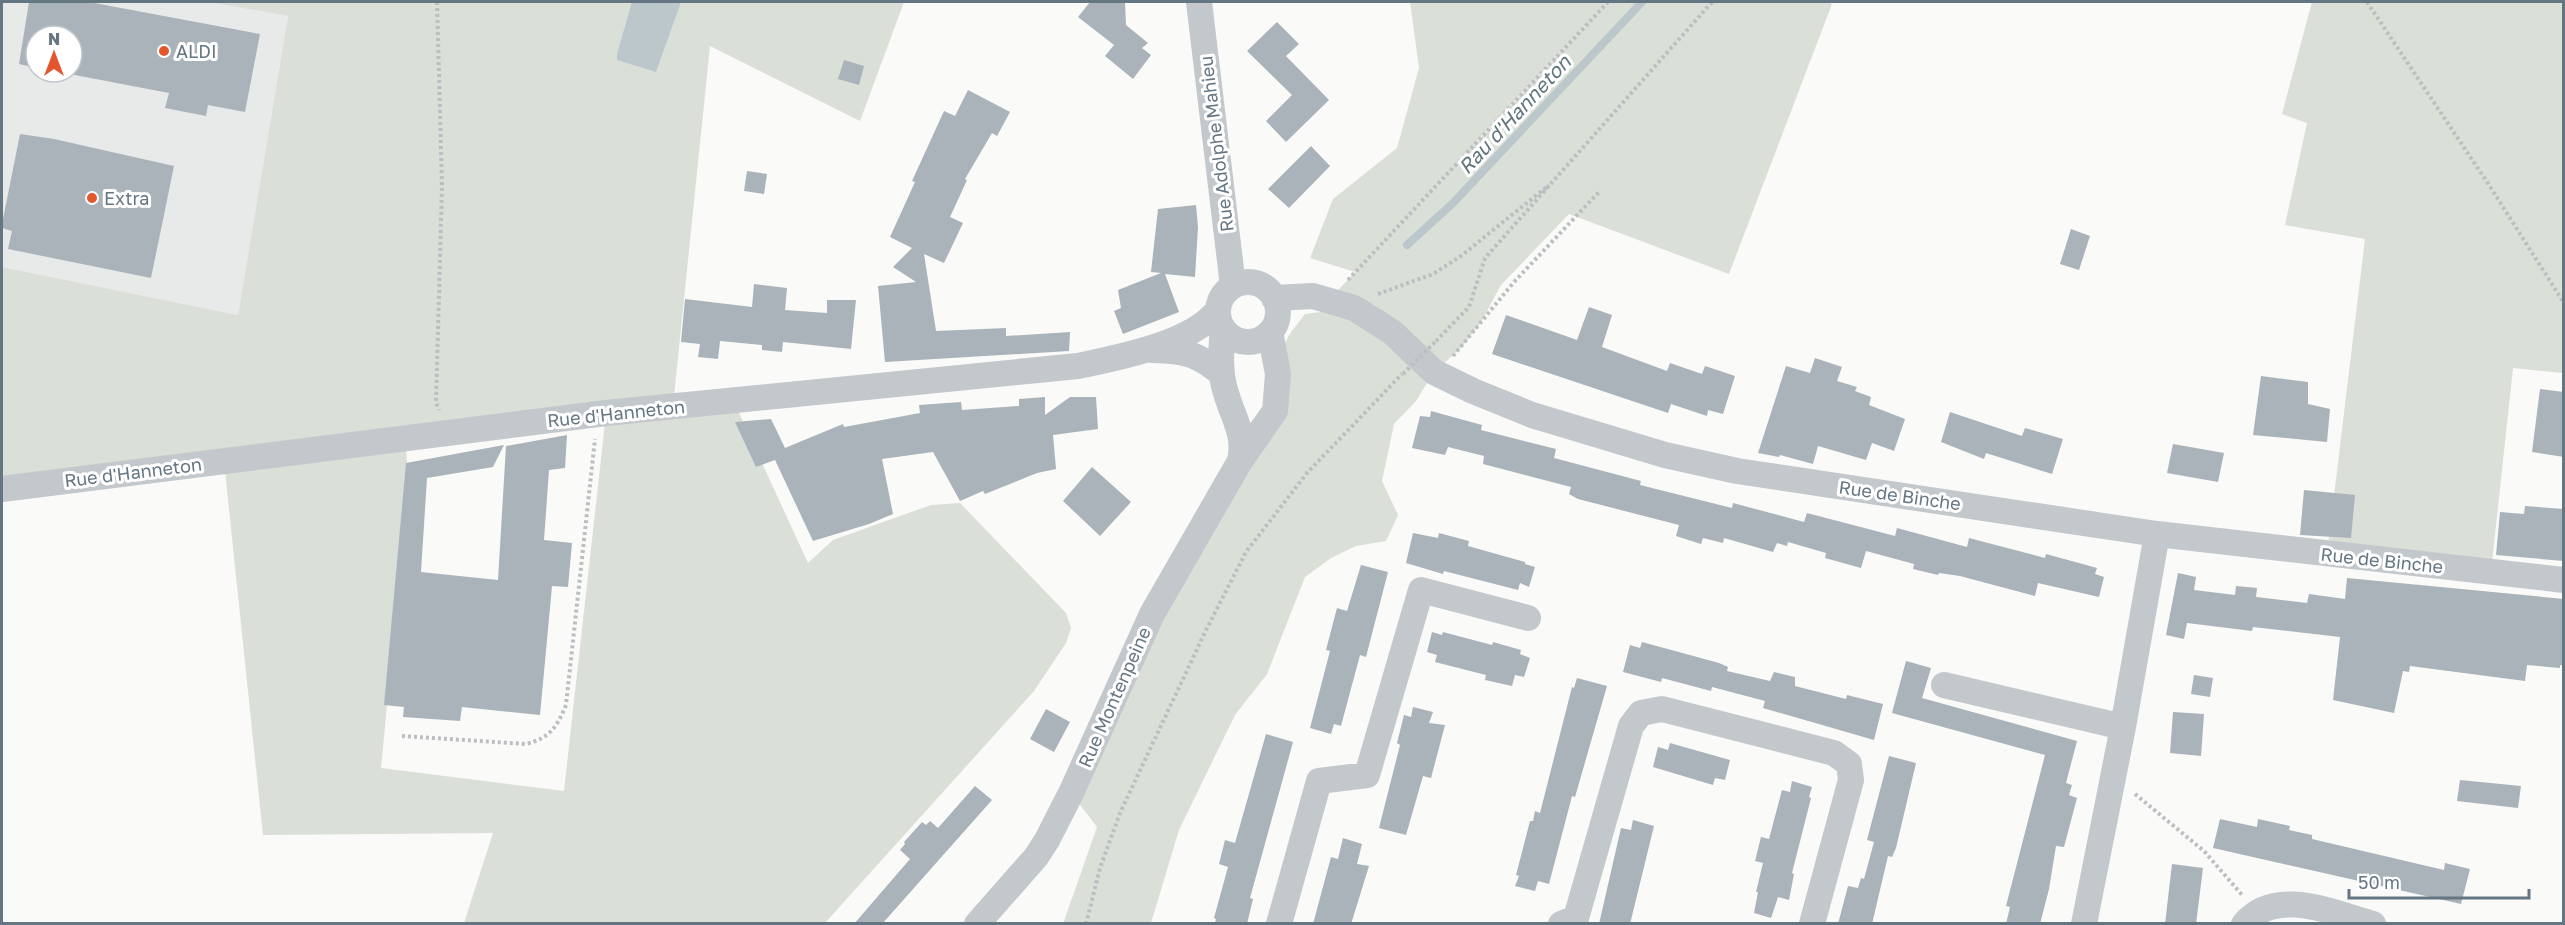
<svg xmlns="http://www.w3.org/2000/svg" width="2565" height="925" font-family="'Golos Text',sans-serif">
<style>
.built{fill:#e8e9e9;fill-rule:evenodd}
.green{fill:#dadfd7;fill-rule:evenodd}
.water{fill:#bbc7cb}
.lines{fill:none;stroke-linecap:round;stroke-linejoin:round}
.stream{stroke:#bbc7cb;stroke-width:8}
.building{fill:#aab3b9}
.path{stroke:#bbbfc2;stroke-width:4;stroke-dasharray:3 3;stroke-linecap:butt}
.street{stroke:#c3c8cc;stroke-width:26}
.path-bridge{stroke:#bbbfc2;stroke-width:4;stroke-dasharray:3 3;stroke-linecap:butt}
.poi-dot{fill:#e4572e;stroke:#fff;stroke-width:2}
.labels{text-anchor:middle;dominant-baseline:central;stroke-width:6;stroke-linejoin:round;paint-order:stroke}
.poi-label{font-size:18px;fill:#657683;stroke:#fff;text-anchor:start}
.street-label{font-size:18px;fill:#657683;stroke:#fff}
.water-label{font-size:20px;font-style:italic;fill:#60757c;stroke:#fff}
</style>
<rect width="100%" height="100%" fill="#fafaf8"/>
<path class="built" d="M2,2h206l80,14 -50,299 -236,-48zM36,36h36v36h-36z"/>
<path class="green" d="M208,2h696l-44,119 -150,-75 -37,360 60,-6 75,163 25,-23 98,-35 29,-2 106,110 5,15 -5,15 -32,48 -209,232h-361l29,-90 -230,2 -39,-374 -222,28v-222l236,48 50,-299zM606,414l-42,377 -183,-23 19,-198 7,-109 -2,-23z
M1410,2h418l4,2 -103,270 -160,-60 -68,71 -21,39 -20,25 -26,23 -18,29 -22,23 -12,57 16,34 -12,26 -30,5 -25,12 -26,19 -38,97 -32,41 -56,115 -28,93 -88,1 34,-97 -26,-34 62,-140 142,-242 7,-63 9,-16 14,-18 47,-6 -23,-8 26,-28 -45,-14 23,-59 64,-51 22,-80zM1606,3l-130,140v-1z
M2312,2h251v371l-50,-5 -22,204 -164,-18 38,-315 -80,-14 22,-102 -25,-9z"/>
<path class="water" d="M632,2h49l-25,70 -39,-12v-6z"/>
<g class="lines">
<path class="stream" d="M1407,245l46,-42 189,-201"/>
</g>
<path class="building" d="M29,2h60l171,32 -15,78 -37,-7 -2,11 -41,-8 4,-15 -110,-21h13v-36h-36v32l-17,-4z
M1090,2h35l1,23 22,18 -6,5 9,7 -18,24 -28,-23 9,-11 -36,-28z
M1277,22l22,22 -13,12 43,44 -43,42 -20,-21 26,-26 -45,-44z
M844,60l20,6 -5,19 -21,-6z
M968,90l42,22 -13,24 -5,-3 -27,46 2,1 -17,37 13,6 -19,40 -20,-9 12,77 70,-3v8l64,-4 -1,19 -184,11 -7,-76 38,-4 -23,-15 19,-19 -22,-11 25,-55 -3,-1 32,-70 11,5z
M20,134l34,5 120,27 -23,112 -143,-29 4,-18 -10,-3v-4z
M1311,146l19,20 -41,42 -21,-19z
M747,171l20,3 -3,20 -20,-3z
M1196,205l2,22 -3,50 -30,-3 14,38 -56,22 -9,-23 7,-3 -3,-18 43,-17 -10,-1 7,-63z
M2071,229l19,7 -11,34 -19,-6z
M754,284l33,4 -2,22 42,3v-13h29l-5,49 -68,-7 -1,10 -20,-2v-5l-42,-4 -2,18 -20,-2 2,-13 -19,-2 4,-43 67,8z
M1589,307l23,8 -10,32 65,24 3,-8 32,11 3,-8 30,10 -12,38 -15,-4 -1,6 -36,-12 -3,9 -176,-59 14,-39 71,25z
M1815,358l27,9 -5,14 20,6 -2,4 16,6 -2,8 36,14 -11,32 -22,-8 -6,17 -48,-14 -5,18 -33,-9 -1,2 -21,-4 28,-87 24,7z
M2261,376l47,6v22l22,5 -3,33 -74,-7z
M2540,389l24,3v65l-32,-5z
M1045,397v18l25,-18h26l2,32 -45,6 3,34 -19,4 -52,21 -2,-3 -23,10 -27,-49 -51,7 11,55 -24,10 -56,17 -38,-81 -19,7 -21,-45 36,-3 14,29 58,-24 1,3 76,-14 -1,-8 42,-3 1,8 57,-4v-7z
M1431,411l51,14 -1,5 75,19 -2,9 87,23 -1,4 92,23 1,-5 71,19 3,-9 88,23 2,-8 70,19 2,-9 76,20 1,-4 51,14 -2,6 9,3 -5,20 -61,-14 -3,13 -75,-20 -21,-3 -1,2 -25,-6 1,-5 -48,-13 -5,17 -36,-10 1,-5 -38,-11 -1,4 -10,-3 -4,9 -49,-14 -1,5 -20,-5 -2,6 -25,-8 3,-11 -101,-26 -9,-5 2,-7 -88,-23 1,-8 -36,-9 -3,8 -33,-7 8,-32 10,1z
M1950,412l72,24 3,-8 38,11 -11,35 -66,-21 -2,6 -43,-17z
M567,435l-2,33 -16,2 -5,70 28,3 -4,44 -16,-1 -12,129 -78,-8 -2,14 -57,-4 1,-10 -20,-2 22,-242 98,-18 -11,22 -66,11 -6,94 77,8 8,-134z
M2173,444l51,9 -6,29 -51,-9z
M1092,467l39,35 -31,34 -37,-35z
M2304,490l51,5 -4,43 -51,-3z
M2525,506l39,3v52l-68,-6 4,-43 24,2z
M1413,533l25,5 1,-5 30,8 -1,5 57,16v2l10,3 -6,20 -9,-4 -2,7 -74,-19 -1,3 -37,-11z
M1361,565l27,7 -22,85 -6,-2 -19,71 -7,-2 -3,10 -21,-6 20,-77 -4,-1 11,-42 10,3z
M2178,573l18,4 -2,13 41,5 1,-9 21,2 -1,9 51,6 2,-9 36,5 2,-21 217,21v67l-4,-1v3l-33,-3 -2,16 -115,-15 -1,6 -6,-1 -9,42 -61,-13 7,-63 -87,-10 -1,4 -65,-8 -3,16 -18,-4z
M1432,632l10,3 1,-3 49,13 1,-3 28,8 -1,4 10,4 -6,19 -9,-2 -3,11 -27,-6 1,-5 -51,-13 2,-7 -10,-3z
M1642,642l77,21 9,4 -1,4 43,10 4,-9 21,5v9l51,13 1,-4 36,9 -9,36 -111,-32 2,-7 -53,-14 -1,4 -49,-13 -1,4 -38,-10 7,-27 10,3z
M1906,661l25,7 -9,30 155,43 -11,42 6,2 -3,10 8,3 -13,49 -8,-1 -7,43 -9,35h-34l4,-17 -4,-1 39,-151 -153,-42z
M2194,675l19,3 -3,19 -19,-3z
M1577,678l30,8 -32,111 -3,-1 -23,88 -11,-3 -3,10 -20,-5 4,-10 -3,-1 14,-54h3l2,-10 5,2 32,-126 2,1z
M1413,707l20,5 -4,11 16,2 -14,53 -8,-2 -17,59 -27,-7 21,-83 -3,-2 7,-28 7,2z
M1046,709l24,13 -16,30 -24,-13z
M2173,712l31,2 -3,42 -31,-3z
M1266,734l27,8 -43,156 3,1 -6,25h-32l1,-5 -2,-1 14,-51 -9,-3 6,-24 10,3z
M1670,743l60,17 -5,20 -10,-2 -2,7 -60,-18 5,-20 10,3z
M1889,756l27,7 -20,85 -4,9 -4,-1 -16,68h-34l10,-38 10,2 3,-10 3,1 10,-37 -7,-2z
M2460,780l61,6 -3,22 -61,-7z
M1792,781l20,6 -3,10 2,1 -19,75 2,1 -5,26 -11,-3 -7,21 -17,-5 4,-21h-2l7,-29 -8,-2 6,-24 8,2 13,-49 8,2z
M975,786l17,14 -110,124h-28l56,-65 -10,-9 5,-6 -1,-2 18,-20 4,3 4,-4 8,7z
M2220,819l37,8 1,-8 32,7 -1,4 23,5v4l132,31 1,-7 25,6 -9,35 -248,-56z
M1633,820l21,6 -24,98h-31l22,-96 10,2z
M1343,838l19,6 -5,20 12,2 -18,58h-38l18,-67 7,2z
M2172,864l31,4 -7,56h-31z"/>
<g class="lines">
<path class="path" d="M437,2l5,184 -6,217 3,7
M2367,2l122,183 75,118
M1348,280l260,-278
M1378,294l55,-20 28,-18 88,-71
M1436,341l33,-34 16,-49 227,-256
M1453,356l61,-74 85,-90
M402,736l124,8c24,-6 31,-17 40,-39l29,-266
M2135,794l69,57 39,45
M1086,924l14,-56 20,-55 86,-183 40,-78 61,-79 95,-99"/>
<path class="street" d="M1199,2l34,284
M1218 312a30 30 0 1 1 60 0a30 30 0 1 1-60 0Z
M1274,298l39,-2 41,12 38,24 42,40 39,19 59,24 133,40 72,16 420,63 407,46
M1223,328c-2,22 -4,44 3,65 7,25 20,41 14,68
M1153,350c32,1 44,3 69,24
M2,489l604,-76 472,-47c42,-9 113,-22 140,-56
M1944,685l179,42
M977,924l59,-67 11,-17 24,-47 81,-179 88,-153 35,-50 3,-37 -8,-42
M1279,924l40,-143 48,-6 54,-185 107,28
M1561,924l15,-6 55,-192 10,-13 21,-4 172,44 15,11 2,16 -39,144
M2084,924l39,-197 34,-193
M2244,924c32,-38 89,-11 129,0"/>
<path class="path-bridge" d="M1403,374l33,-33"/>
</g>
<g class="poi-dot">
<circle cx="164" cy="51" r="6"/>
<circle cx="92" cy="198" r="6"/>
</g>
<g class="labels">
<g class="poi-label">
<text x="176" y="51">ALDI</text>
<text x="104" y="198">Extra</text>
</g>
<g class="street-label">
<text transform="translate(1216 144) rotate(-97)">Rue Adolphe Mahieu</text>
<text transform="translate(616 413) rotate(-6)">Rue d'Hanneton</text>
<text transform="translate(133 472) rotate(-7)">Rue d'Hanneton</text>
<text transform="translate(1900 495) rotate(8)">Rue de Binche</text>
<text transform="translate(2382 560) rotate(6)">Rue de Binche</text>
<text transform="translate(1114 697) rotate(-66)">Rue Montenpeine</text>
</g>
<g class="water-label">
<text transform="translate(1514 114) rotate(-47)">Rau d'Hanneton</text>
</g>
</g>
<rect width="2565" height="925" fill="none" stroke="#657683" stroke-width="6"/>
<g transform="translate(54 54)"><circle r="28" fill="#ffffff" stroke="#c1c8cd" stroke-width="1.5"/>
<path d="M0-4.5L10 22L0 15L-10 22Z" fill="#e4572e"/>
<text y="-9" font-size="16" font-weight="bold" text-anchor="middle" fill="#657683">N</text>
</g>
<path d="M2349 889v9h180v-9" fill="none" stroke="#657683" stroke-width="3"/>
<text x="2358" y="889" font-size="18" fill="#657683" stroke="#ffffff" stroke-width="4.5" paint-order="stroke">50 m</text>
</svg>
